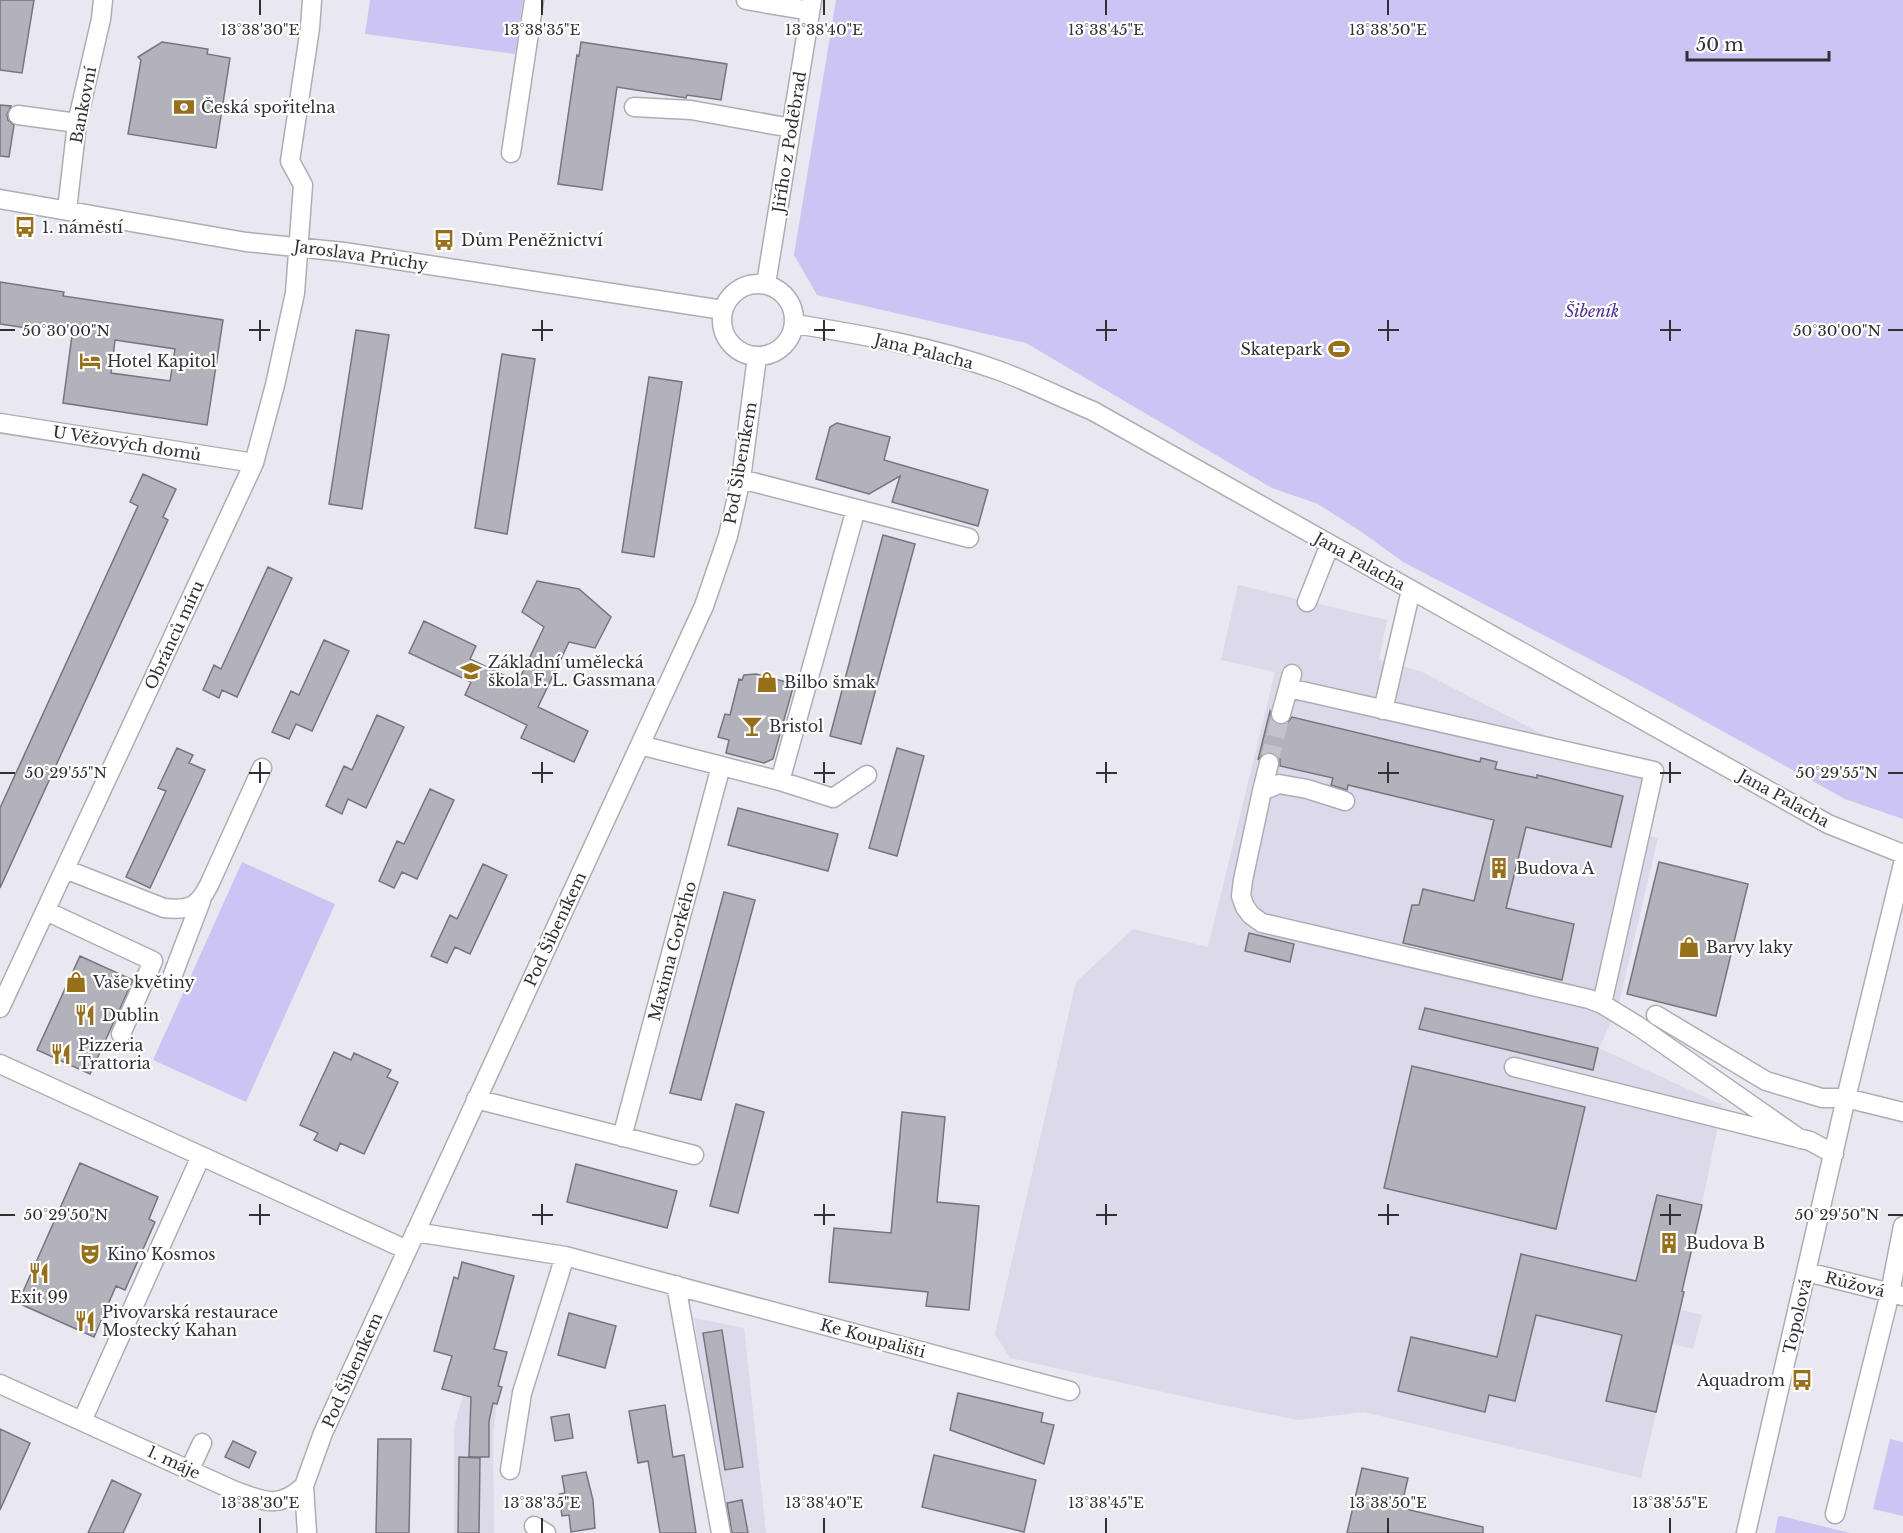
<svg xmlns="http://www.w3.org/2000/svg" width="1903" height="1533" font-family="'Libre Baskerville',serif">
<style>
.built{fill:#dcd9ea}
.green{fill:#ccc4f3}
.building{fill:#b3b2bb;stroke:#76757d;stroke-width:1.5;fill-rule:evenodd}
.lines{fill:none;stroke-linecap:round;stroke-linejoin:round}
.minor-tunnel{stroke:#c4c2ca;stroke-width:18;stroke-dasharray:18 9;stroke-linecap:butt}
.minor-casing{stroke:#aeadb6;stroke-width:21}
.minor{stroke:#fff;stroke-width:18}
.ticks{fill:none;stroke:#313034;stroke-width:2}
.labels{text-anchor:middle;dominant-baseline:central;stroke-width:4.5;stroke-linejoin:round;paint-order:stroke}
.street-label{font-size:16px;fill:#313034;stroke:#fff}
.poi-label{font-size:16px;fill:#313034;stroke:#fff;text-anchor:start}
.park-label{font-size:16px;font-style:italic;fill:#4f2d94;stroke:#fff}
.ticks-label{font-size:15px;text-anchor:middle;fill:#313034;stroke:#fff;stroke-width:4.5;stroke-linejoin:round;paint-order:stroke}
</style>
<rect width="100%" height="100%" fill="#e9e7f0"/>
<path class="built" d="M1238,585l149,35 -8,40 41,11 134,69 90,35 -7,58 21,5 -40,169 -19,41 123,57 -20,100 -20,86 2,1 -3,18 21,5 -9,34 -21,-5 -31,134 -277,-66 -66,8 -71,-14 -217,-48 -15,-24 81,-352 57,-53 75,18 67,-275 -54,-12z
M694,1318l50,10 22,205h-39z
M463,1395l34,9 -4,29 1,100h-40v-105z"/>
<path class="green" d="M370,0h153l-8,54 -150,-20z
M836,0h1067v819l-58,-20 -213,-118 -229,-119 -43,-31 -42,-27 -46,-16 -246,-145 -209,-48 -23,-40z
M242,862l93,42 -89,198 -93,-42z
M1890,1439l13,3v74l-30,-7z
M1781,1516l69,17h-75l3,-16z"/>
<path class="building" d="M0,0h34l-12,73 -22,-3z
M162,42l46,7 -1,5 23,4 -14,90 -88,-14 13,-74 -3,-3z
M581,42l146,22 -6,36 -34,-5 -1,3 -69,-11 -15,103 -44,-6 19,-129 2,1z
M0,105l11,1 -4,8 1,6 6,5 -5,32 -9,-1z
M0,282l64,10 -1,4 160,24 -16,105 -144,-22 10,-75 -32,-5 -1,7 -40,-6zM115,340l60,9 -5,32 -59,-8z
M356,330l33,5 -27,174 -33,-5z
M502,354l33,5 -28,175 -32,-6z
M649,377l33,5 -28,175 -32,-5z
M837,423l53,14 -6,23 104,30 -10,36 -86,-24 8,-26 -31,18 -53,-15 14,-52z
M143,474l33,15 -13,28 5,3 -168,368v-80l138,-302 -8,-4z
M883,535l32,9 -54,200 -31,-8z
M268,567l24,11 -55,119 -15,-7 -3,8 -16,-8 11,-25 7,4z
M537,581l42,8 32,28 -16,31 -26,-6 -31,65 50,24 -14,31 -53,-24 6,-13 -62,-30 6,-13 -62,-29 15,-32 52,25 -6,13 48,23 26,-55 -22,-15z
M324,640l25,11 -37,80 -16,-7 -7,15 -17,-7 19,-41 8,4z
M756,674l38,10 -21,75 -9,4 -38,-10 3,-13 -11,-3 7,-23 5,1 9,-36 3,1 2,-5z
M1270,711l3,10 6,4 9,-3 4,-5 188,45 1,-4 16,4 -2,7 42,9v-3l86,21 -12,51 -85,-20 -20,81 68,16 -12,56 -159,-37 9,-38h7l4,-16 51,12 20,-81 -146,-35 -1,5 -16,-5 2,-7 -53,-12v-7l-8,-7h-7l-7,8z
M377,715l27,12 -38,81 -18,-9 -6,15 -16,-8 18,-40 8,4z
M177,748l16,7 -4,8 16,7 -55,118 -24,-11 40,-86 -8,-3z
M897,748l27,8 -27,100 -28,-8z
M430,789l24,11 -37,79 -15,-7 -8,16 -15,-7 18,-40 7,3z
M738,808l100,26 -10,37 -100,-26z
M1659,862l89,22 -32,132 -89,-22z
M483,864l24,11 -37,79 -15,-7 -8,16 -16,-7 19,-41 7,4z
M724,892l31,8 -54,200 -31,-7z
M1249,933l45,11 -4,18 -45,-11z
M80,956l53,24 -43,94 -53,-24z
M1425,1008l173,40 -5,22 -174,-41z
M334,1052l17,8 3,-7 37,17 -4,7 11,5 -34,72 -24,-11 -3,8 -23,-11 4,-7 -18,-8z
M1412,1066l173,41 -29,122 -172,-41z
M736,1104l28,8 -26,101 -28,-7z
M902,1112l43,5 -8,85 42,4 -10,104 -43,-4 2,-14 -99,-10 5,-54 57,5z
M80,1163l78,34 -9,22 6,3 -30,68 -9,-4 -22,51 -76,-34z
M576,1164l101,27 -10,37 -100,-26z
M1657,1195l45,10 -20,86 2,1 -28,120 -50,-11 16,-66 -86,-20 -21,86 -26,-6 -4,17 -87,-21 13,-54 86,20 24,-103 115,27z
M462,1262l52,14 -20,73 13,3 -9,34 4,1 -5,17 -4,-1 -4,18v36h-20l2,-60 -29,-8 10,-33 -18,-5 20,-74 4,2z
M569,1313l47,13 -11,42 -47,-13z
M722,1330l21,137 -18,3 -22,-137z
M958,1393l85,20 -2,9 13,3 -10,39 -94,-34z
M665,1405l8,52 11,-2 12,78h-36l-12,-72 -10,2 -9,-52z
M569,1414l4,24 -18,3 -4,-24z
M0,1429l30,14 -30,67z
M378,1439h33l-2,94h-33z
M233,1441l23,11 -7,16 -24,-11z
M934,1455l102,25 -12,52 -102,-25z
M459,1457l21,1 -1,75h-21z
M1362,1468l46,10 -7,30 82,19v6h-136z
M586,1472l7,28 2,28 -24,4 -2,-17 -7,1 -3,-22 6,-1 -3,-17z
M112,1480l29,14 -18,39h-35z
M742,1500l6,33h-16l-5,-30z"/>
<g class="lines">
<path class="minor-tunnel" d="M1269,763l12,-49"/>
<defs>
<path id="minor" d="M746,0l64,11
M634,107l57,3 100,18
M18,115l59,8
M511,153l23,-153
M0,199l246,43 98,10 379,58
M67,210l10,-87 24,-104 2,-19
M722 320a36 36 0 1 1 72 0a36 36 0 1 1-72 0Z
M766,284l46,-284
M795,324c69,11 139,23 205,47 32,12 62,27 93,40l735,413 75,30
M0,423l254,40
M741,479l228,59
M1307,602l23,-58
M1289,688l365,83 -52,233
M1383,710l28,-120
M1281,714l11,-40
M640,745l140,36 53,17 34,-23
M780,781l76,-272
M1262,791l7,-28
M1345,801l-38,-12 -28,-5 -17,7 -19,89 -2,16 4,11 6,8 11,8 327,76 13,5 36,22 162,113
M65,869l99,39c25,3 34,-1 45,-23l53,-117
M46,911l107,50 -32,73
M172,977l29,-76
M0,1008l254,-545 21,-78 20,-92 8,-108 -13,-24 20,-133 2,-28
M1656,1015l110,66 56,17h24l57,14
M0,1064l407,186
M1514,1067l296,74 24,13
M476,1099l218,56
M622,1137l99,-371
M415,1232l150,24 505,135
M1807,1272l96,24
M676,1285l45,248
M0,1384l233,106c30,11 45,20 71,-4
M82,1421l119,-265
M190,1469l12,-26
M510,1470l12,-77 43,-137
M1835,1514l55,-221 13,-67
M534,1526l12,7
M307,1533l-3,-47 19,-53 381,-827 24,-70 13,-57 16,-122
M1746,1533l100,-435 57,-234"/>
</defs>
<use href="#minor" class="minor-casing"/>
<use href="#minor" class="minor"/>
</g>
<path class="ticks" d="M260,0v15M542,0v15M824,0v15M1106,0v15M1388,0v15M260,320v21M542,320v21M824,320v21M1106,320v21M1388,320v21M1670,320v21M0,330h15M249,330h21M532,330h21M814,330h21M1096,330h21M1378,330h21M1660,330h21M1888,330h15M260,762v21M542,762v21M824,762v21M1106,762v21M1388,762v21M1670,762v21M0,773h15M249,773h21M532,773h21M814,773h21M1096,773h21M1378,773h21M1660,773h21M1888,773h15M260,1204v21M542,1204v21M824,1204v21M1106,1204v21M1388,1204v21M1670,1204v21M0,1215h15M249,1215h21M532,1215h21M814,1215h21M1096,1215h21M1378,1215h21M1660,1215h21M1888,1215h15M260,1518v15M542,1518v15M824,1518v15M1106,1518v15M1388,1518v15M1670,1518v15"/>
<defs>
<symbol id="bank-bare" viewBox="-9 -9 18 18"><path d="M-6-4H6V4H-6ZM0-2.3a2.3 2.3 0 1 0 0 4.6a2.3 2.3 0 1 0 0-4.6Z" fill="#96701a" stroke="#fff" stroke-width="2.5" paint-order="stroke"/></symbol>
<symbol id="bus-bare" viewBox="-9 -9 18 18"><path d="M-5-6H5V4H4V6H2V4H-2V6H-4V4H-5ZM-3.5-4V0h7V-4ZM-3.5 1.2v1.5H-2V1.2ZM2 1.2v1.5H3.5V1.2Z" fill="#96701a" stroke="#fff" stroke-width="2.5" paint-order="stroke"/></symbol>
<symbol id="stadium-bare" viewBox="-9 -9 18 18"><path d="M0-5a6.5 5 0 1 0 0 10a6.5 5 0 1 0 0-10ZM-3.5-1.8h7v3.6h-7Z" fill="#96701a" stroke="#fff" stroke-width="2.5" paint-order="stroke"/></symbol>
<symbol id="hotel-bare" viewBox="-9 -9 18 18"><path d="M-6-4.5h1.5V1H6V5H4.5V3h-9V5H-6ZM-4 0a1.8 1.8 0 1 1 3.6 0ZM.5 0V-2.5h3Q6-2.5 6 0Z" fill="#96701a" stroke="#fff" stroke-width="2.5" paint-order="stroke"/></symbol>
<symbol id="school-bare" viewBox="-9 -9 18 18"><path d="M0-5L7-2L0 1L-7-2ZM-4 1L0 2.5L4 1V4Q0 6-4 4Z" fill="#96701a" stroke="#fff" stroke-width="2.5" paint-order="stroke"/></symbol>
<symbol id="shop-bare" viewBox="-9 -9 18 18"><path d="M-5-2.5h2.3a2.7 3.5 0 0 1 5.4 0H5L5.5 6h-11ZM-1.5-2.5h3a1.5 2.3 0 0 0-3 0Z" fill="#96701a" stroke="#fff" stroke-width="2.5" paint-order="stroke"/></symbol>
<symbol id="bar-bare" viewBox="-9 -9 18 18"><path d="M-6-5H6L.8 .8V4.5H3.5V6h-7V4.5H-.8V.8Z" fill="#96701a" stroke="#fff" stroke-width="2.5" paint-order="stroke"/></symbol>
<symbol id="building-bare" viewBox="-9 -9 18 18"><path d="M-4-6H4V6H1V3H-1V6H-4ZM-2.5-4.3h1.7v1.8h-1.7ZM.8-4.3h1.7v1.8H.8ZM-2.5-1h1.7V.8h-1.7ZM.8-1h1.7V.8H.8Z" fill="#96701a" stroke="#fff" stroke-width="2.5" paint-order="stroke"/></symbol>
<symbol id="restaurant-bare" viewBox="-9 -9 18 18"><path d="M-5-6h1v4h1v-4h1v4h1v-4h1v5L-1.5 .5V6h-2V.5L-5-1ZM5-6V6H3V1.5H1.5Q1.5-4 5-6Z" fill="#96701a" stroke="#fff" stroke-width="2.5" paint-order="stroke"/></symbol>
<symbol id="theatre-bare" viewBox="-9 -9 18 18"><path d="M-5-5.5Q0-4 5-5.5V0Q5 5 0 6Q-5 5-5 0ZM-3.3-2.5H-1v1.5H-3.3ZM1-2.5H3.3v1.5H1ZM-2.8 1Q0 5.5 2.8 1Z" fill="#96701a" stroke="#fff" stroke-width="2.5" paint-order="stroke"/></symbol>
</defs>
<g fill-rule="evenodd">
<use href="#bank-bare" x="169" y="92" width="30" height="30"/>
<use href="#bus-bare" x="10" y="212" width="30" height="30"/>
<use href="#bus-bare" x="429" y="225" width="30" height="30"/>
<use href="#stadium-bare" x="1324" y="334" width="30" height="30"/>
<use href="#hotel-bare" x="75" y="346" width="30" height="30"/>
<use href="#school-bare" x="456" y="656" width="30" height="30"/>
<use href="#shop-bare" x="752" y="667" width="30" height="30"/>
<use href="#bar-bare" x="737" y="711" width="30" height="30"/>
<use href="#building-bare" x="1484" y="853" width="30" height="30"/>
<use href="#shop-bare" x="1674" y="932" width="30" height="30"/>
<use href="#shop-bare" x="61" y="967" width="30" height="30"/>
<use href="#restaurant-bare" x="70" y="1000" width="30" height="30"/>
<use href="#restaurant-bare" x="46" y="1039" width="30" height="30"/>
<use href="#building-bare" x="1654" y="1228" width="30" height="30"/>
<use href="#theatre-bare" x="75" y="1239" width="30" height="30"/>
<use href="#restaurant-bare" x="24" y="1258" width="30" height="30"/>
<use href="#restaurant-bare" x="70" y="1306" width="30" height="30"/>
<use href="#bus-bare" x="1787" y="1365" width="30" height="30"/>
</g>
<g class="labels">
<g class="street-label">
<text transform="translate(83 105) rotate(-79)">Bankovní</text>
<text transform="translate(789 142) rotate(-81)">Jiřího z Poděbrad</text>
<text transform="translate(361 255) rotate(8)">Jaroslava Průchy</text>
<text transform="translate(924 351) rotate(14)">Jana Palacha</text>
<text transform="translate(127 443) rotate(9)">U Věžových domů</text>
<text transform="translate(740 463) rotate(-80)">Pod Šibeníkem</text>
<text transform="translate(1360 561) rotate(29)">Jana Palacha</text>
<text transform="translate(174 635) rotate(-65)">Obránců míru</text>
<text transform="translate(1784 798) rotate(29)">Jana Palacha</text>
<text transform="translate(555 929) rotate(-65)">Pod Šibeníkem</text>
<text transform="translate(672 951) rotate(-75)">Maxima Gorkého</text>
<text transform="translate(1855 1284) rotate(14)">Růžová</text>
<text transform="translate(1797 1316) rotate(-77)">Topolová</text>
<text transform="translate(873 1338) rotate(15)">Ke Koupališti</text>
<text transform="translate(352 1370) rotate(-66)">Pod Šibeníkem</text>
<text transform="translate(174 1462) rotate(25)">1. máje</text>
</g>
<g class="poi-label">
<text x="201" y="107">Česká spořitelna</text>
<text x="42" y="227">1. náměstí</text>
<text x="461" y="240">Dům Peněžnictví</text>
<text x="1322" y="349" text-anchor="end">Skatepark</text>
<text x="107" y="361">Hotel Kapitol</text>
<text x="488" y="662">Základní umělecká<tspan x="488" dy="18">škola F. L. Gassmana</tspan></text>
<text x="784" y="682">Bilbo šmak</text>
<text x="769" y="726">Bristol</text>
<text x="1516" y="868">Budova A</text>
<text x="1706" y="947">Barvy laky</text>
<text x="93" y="982">Vaše květiny</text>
<text x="102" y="1015">Dublin</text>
<text x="78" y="1045">Pizzeria<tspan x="78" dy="18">Trattoria</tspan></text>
<text x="1686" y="1243">Budova B</text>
<text x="107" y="1254">Kino Kosmos</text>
<text x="39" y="1297" text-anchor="middle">Exit 99</text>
<text x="102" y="1312">Pivovarská restaurace<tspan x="102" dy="18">Mostecký Kahan</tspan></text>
<text x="1785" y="1380" text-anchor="end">Aquadrom</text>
</g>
<g class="park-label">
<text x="1592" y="311">Šibeník</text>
</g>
</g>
<g class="ticks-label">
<text x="260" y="35">13°38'30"E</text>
<text x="542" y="35">13°38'35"E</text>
<text x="824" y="35">13°38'40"E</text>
<text x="1106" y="35">13°38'45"E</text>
<text x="1388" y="35">13°38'50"E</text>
<text x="66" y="336">50°30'00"N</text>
<text x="1837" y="336">50°30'00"N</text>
<text x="66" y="778">50°29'55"N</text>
<text x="1837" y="778">50°29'55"N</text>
<text x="66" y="1220">50°29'50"N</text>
<text x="1837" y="1220">50°29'50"N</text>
<text x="260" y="1508">13°38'30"E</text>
<text x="542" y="1508">13°38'35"E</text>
<text x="824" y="1508">13°38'40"E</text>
<text x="1106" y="1508">13°38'45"E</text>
<text x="1388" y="1508">13°38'50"E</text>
<text x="1670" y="1508">13°38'55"E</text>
</g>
<path d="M1687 51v9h142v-9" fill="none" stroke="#313034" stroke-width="3"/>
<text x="1696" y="51" font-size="18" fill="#313034" stroke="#ffffff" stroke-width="4.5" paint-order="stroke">50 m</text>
</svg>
